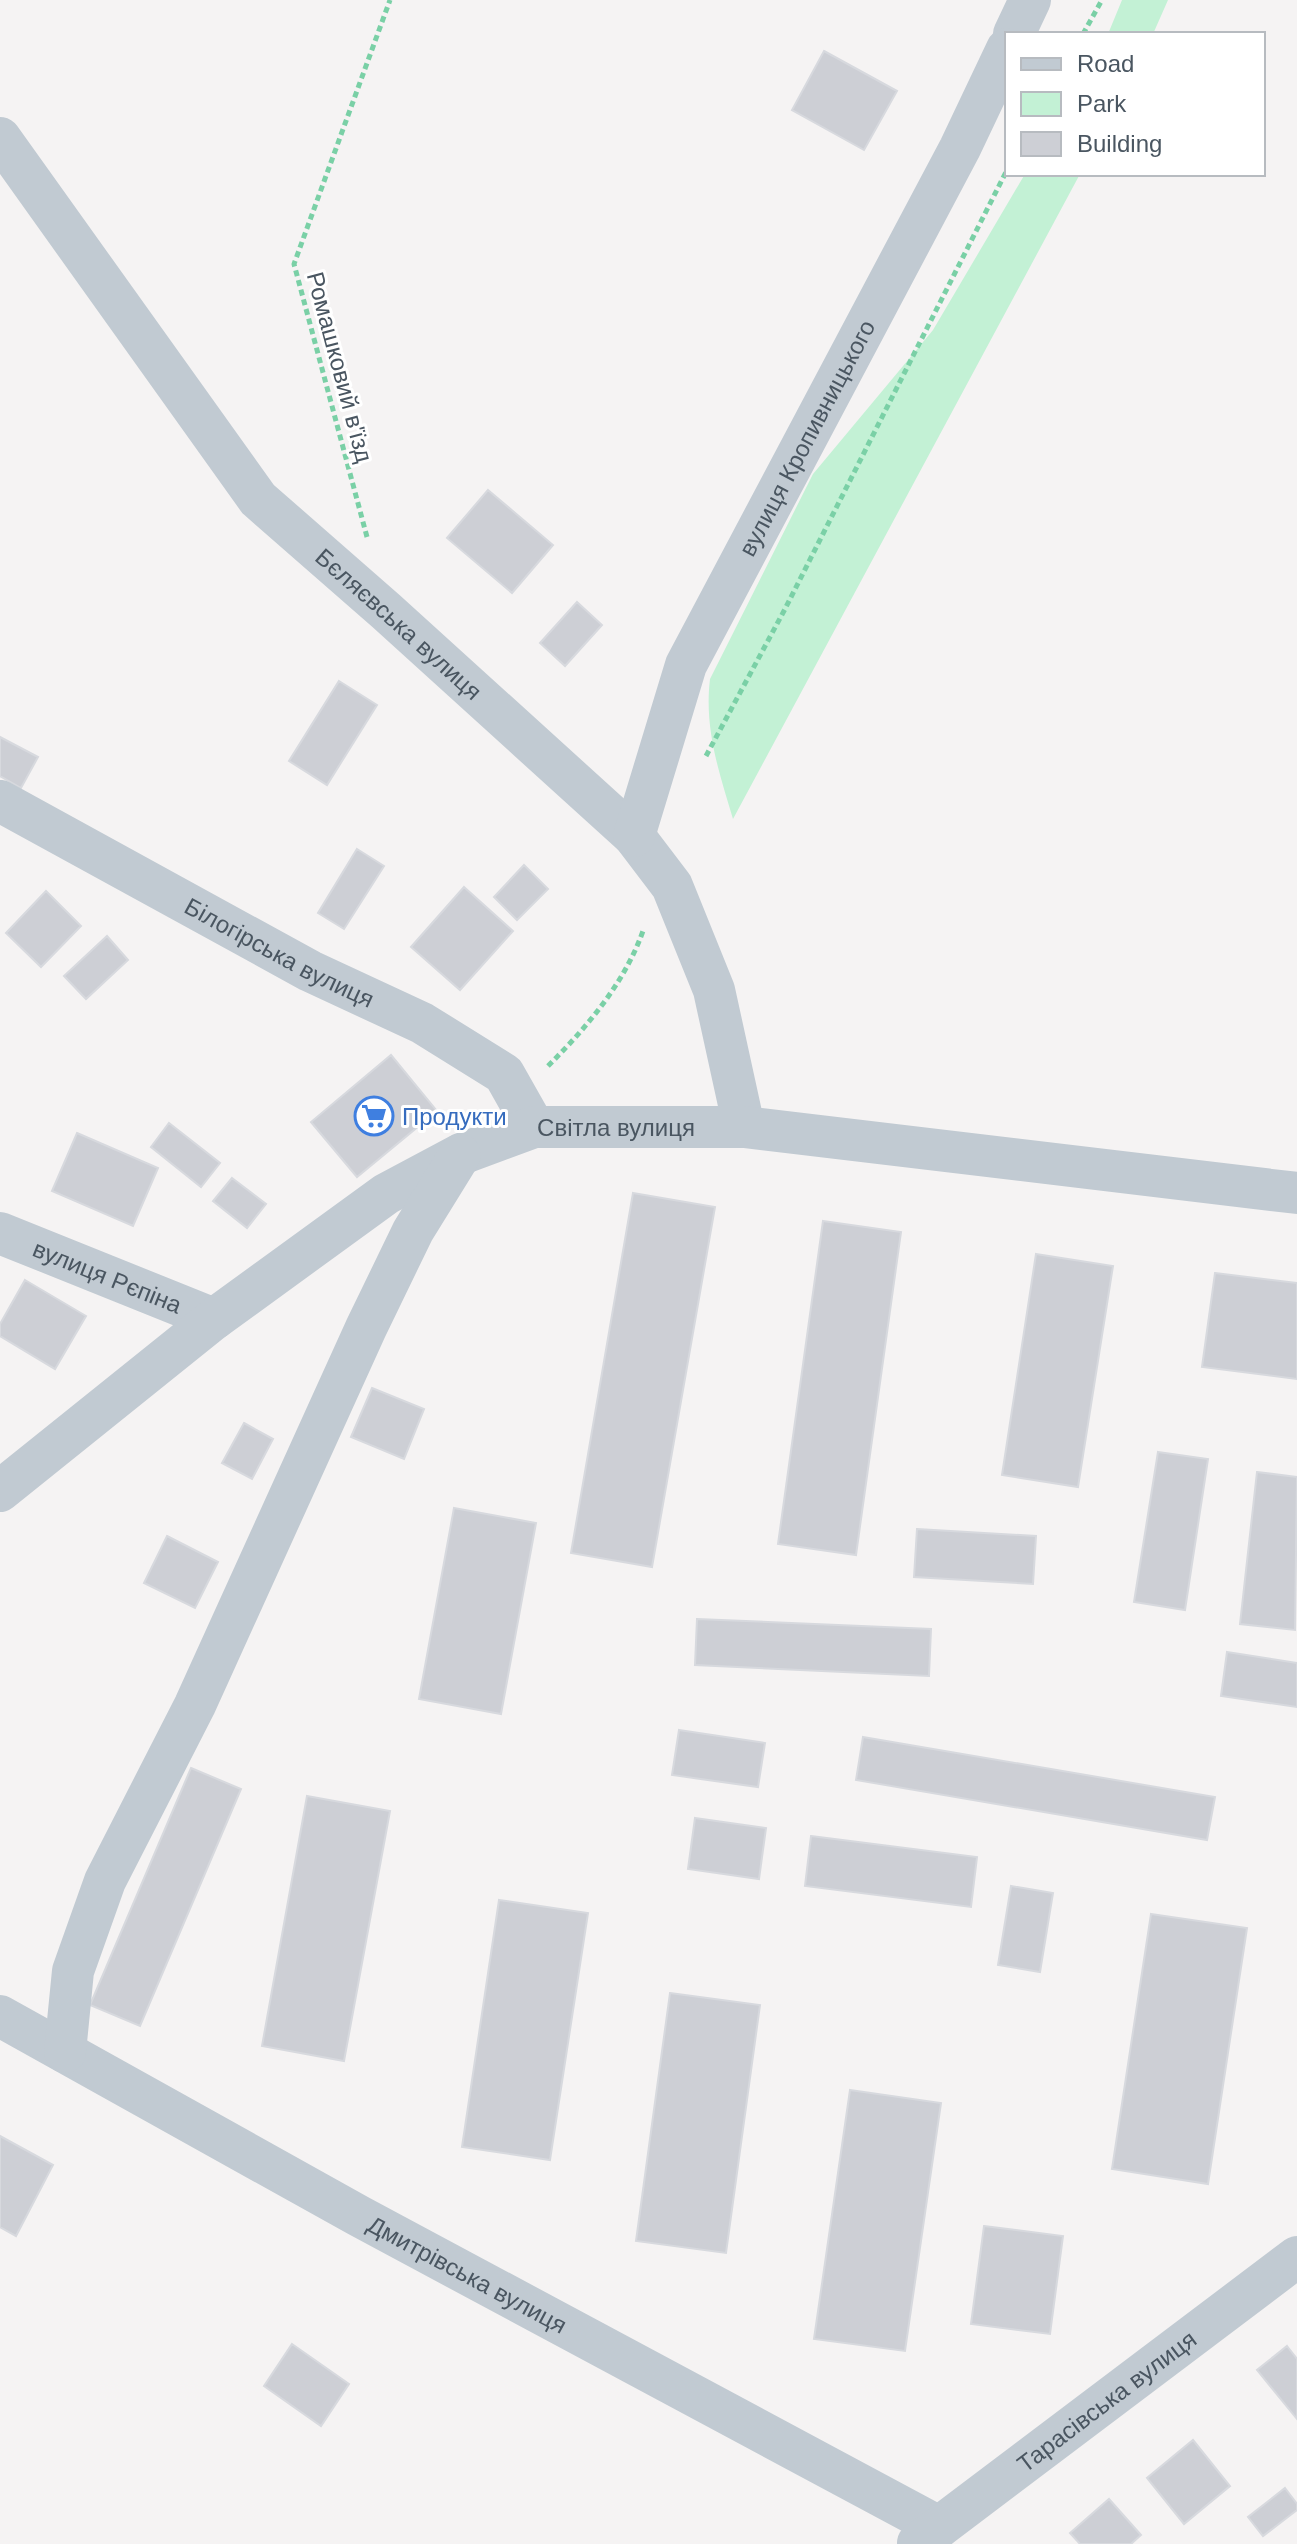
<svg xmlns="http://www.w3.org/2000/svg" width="1297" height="2544" font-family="Helvetica,sans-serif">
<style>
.green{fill:#c3f1d5}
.building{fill:#cdcfd5;stroke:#d7d9de;stroke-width:2}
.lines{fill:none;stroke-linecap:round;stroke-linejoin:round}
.path{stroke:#7ad0a6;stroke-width:5;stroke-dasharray:6 4;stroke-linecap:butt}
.minor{stroke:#c1cad2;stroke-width:42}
.labels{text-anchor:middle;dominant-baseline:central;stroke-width:6;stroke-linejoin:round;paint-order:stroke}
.street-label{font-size:24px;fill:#4a5661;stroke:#fff}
.shop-label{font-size:24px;fill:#366cbe;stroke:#fff;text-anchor:start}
</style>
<rect width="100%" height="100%" fill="#f5f3f3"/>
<path class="green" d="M1122,0h46l-15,34h-45z
M1025,174h55l-347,645c-14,-47 -29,-90 -23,-140l103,-205 120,-144z"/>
<path class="building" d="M824,51l73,40 -33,59 -72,-40z
M488,490l65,55 -41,48 -65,-55z
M577,602l25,23 -37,41 -25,-23z
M339,681l38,24 -50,80 -38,-24z
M0,737l38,20 -17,31 -21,-12z
M357,849l27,17 -40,63 -26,-16z
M524,865l24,24 -31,31 -23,-23z
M464,887l49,44 -53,59 -49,-43z
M46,891l35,35 -40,41 -35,-34z
M107,936l21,24 -42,39 -22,-23z
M391,1055l46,56 -80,66 -46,-55z
M169,1123l51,40 -19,24 -50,-40z
M77,1133l81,35 -25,58 -81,-35z
M232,1178l34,26 -19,24 -34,-27z
M633,1193l82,14 -63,360 -81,-14z
M823,1221l78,11 -45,323 -78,-11z
M1036,1254l77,12 -35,221 -76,-12z
M1215,1273l82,10v96l-95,-12z
M25,1280l61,36 -31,53 -55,-33v-12z
M372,1388l52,21 -20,50 -53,-22z
M244,1423l29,16 -21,40 -30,-16z
M1158,1452l50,7 -23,151 -51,-8z
M1257,1472l40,5 -2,153 -55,-6z
M454,1508l82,15 -35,191 -82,-15z
M917,1529l119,7 -3,48 -119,-7z
M167,1536l51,26 -23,46 -51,-25z
M697,1619l234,10 -2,47 -234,-11z
M1227,1652l70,11v44l-76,-11z
M679,1730l86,13 -7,44 -86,-12z
M863,1737l352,60 -8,43 -351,-60z
M191,1768l50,21 -101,237 -50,-21z
M307,1796l83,15 -46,250 -82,-15z
M695,1818l71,10 -7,51 -71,-10z
M811,1836l166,21 -6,50 -166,-21z
M1011,1886l42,7 -13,79 -42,-7z
M499,1900l89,13 -38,247 -88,-13z
M1151,1914l96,14 -39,256 -96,-15z
M670,1993l90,12 -34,248 -90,-12z
M850,2090l91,13 -36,248 -91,-12z
M0,2136l53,29 -37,71 -16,-9z
M984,2226l79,10 -13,98 -79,-10z
M292,2344l57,40 -28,42 -57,-40z
M1287,2346l10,13v60l-40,-49z
M1193,2440l37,46 -46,38 -37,-46z
M1285,2488l12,16v6l-34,26 -15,-19z
M1109,2499l32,36 -10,9h-51l-10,-11z"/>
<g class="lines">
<path class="path" d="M1083,34l19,-34
M367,537l-73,-273 96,-264
M706,756l79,-147 222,-439
M548,1066c39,-39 76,-82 95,-135"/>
<g class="minor">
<path d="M1014,34l16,-34"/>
<path id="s1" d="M0,138l258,361 128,112 248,225 38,50 42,104 30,137"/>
<path id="s2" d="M0,801l310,170 112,52 82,51 30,53"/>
<path id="s3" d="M634,836l52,-171 274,-517 47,-99"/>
<path id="s4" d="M0,1233l214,86"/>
<path id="s5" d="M0,1491l214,-172 172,-125 75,-40 73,-27h210l553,66"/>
<path id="s6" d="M0,2016l359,200 580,311"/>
<path d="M65,2052l8,-81 32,-90 90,-176 171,-377 47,-97 47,-76"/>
<path id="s7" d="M918,2543l379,-286"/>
</g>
</g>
<defs>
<symbol id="supermarket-ring" viewBox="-11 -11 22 22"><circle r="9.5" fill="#fff" stroke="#3f7fe0" stroke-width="1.5"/><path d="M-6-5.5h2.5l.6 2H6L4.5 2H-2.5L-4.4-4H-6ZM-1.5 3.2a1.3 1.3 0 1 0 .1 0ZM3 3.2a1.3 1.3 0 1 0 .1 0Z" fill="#3f7fe0"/></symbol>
</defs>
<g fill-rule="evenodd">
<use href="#supermarket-ring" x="352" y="1094" width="44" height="44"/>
</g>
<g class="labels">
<g class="street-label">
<text transform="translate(340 367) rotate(75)">Ромашковий в'їзд</text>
<text stroke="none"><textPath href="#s3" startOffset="436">вулиця Кропивницького</textPath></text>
<text stroke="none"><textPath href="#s1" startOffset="632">Бєляєвська вулиця</textPath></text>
<text stroke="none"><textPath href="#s2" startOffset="318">Білогірська вулиця</textPath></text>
<text stroke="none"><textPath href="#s5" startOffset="732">Світла вулиця</textPath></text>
<text stroke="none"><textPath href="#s4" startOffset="116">вулиця Рєпіна</textPath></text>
<text stroke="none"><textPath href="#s6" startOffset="534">Дмитрівська вулиця</textPath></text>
<text stroke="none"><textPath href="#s7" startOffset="236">Тарасівська вулиця</textPath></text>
</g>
<g class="shop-label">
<text x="402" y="1116">Продукти</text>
</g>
</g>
<rect x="1005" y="32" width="260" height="144" fill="#ffffff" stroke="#b7bbc0" stroke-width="2"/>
<rect x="1021" y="58" width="40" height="12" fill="#c1cad2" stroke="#b7bbc0" stroke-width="2"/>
<text x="1077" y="72" font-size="24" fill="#4a5661">Road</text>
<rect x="1021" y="92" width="40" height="24" fill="#c3f1d5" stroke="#b7bbc0" stroke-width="2"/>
<text x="1077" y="112" font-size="24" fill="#4a5661">Park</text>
<rect x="1021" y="132" width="40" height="24" fill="#cdcfd5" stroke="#b7bbc0" stroke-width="2"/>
<text x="1077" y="152" font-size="24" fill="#4a5661">Building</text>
</svg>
